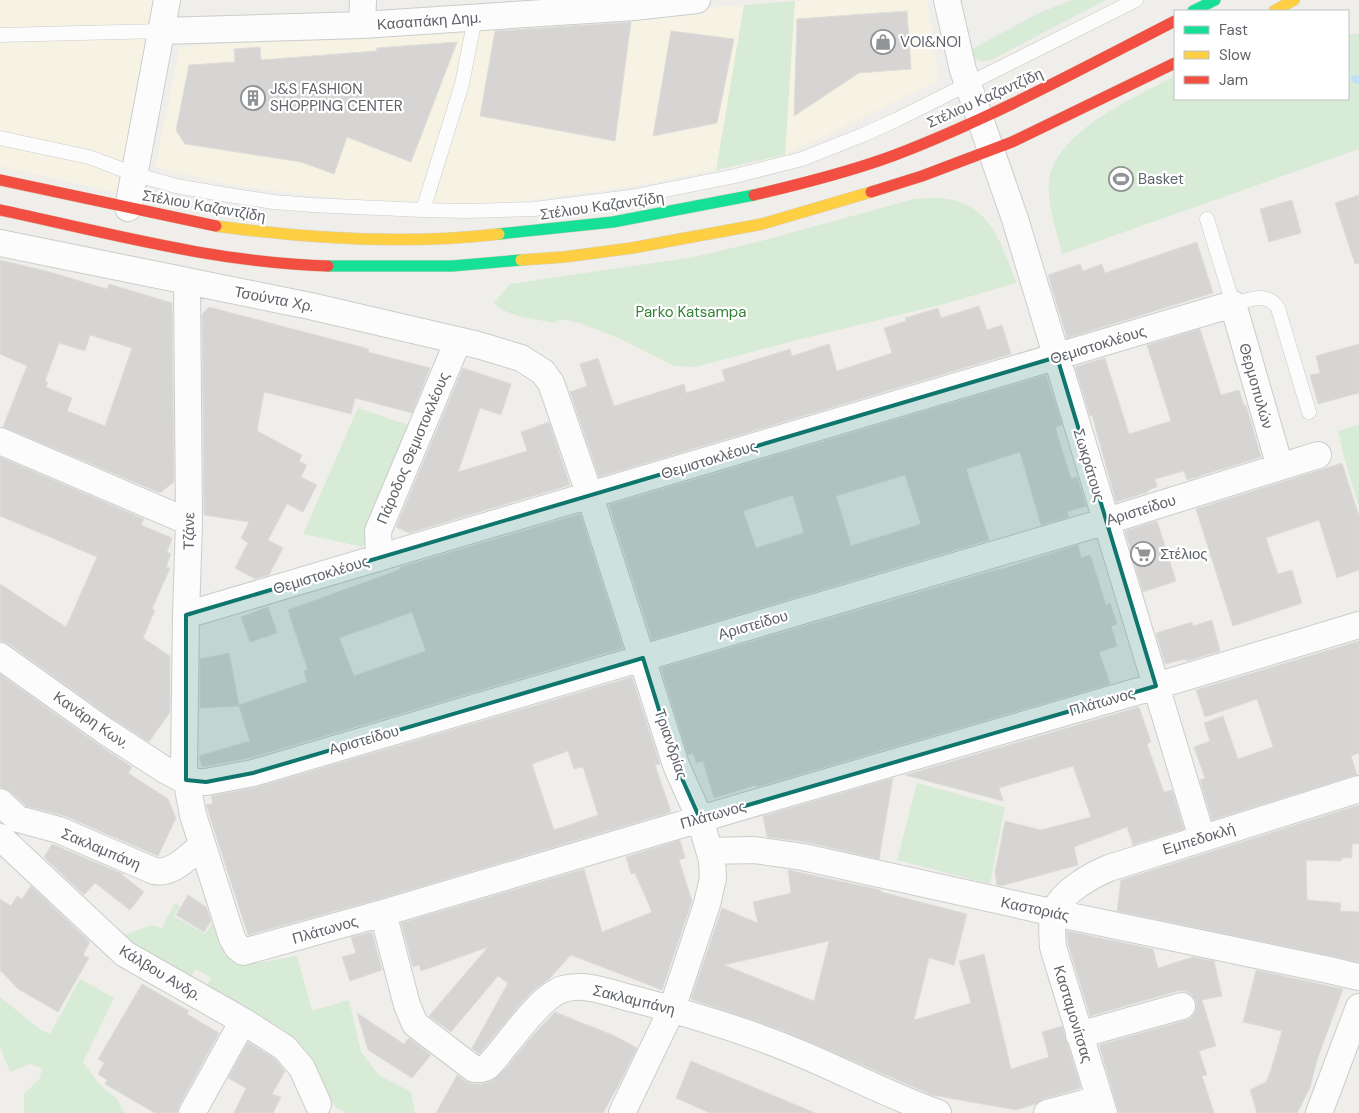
<svg xmlns="http://www.w3.org/2000/svg" width="1359" height="1113" font-family="'DM Sans',sans-serif">
<style>
.commercial{fill:#f7f3e4}
.green{fill:#d8ebd6}
.lines{fill:none;stroke-linecap:round;stroke-linejoin:round}
.stream{stroke:#bfe0f9;stroke-width:8}
.building{fill:#d6d5d3;stroke:#deddd9;fill-rule:evenodd}
.lane-casing{stroke:#cbcccc;stroke-width:15}
.street-casing{stroke:#cbcccc;stroke-width:28}
.fast-casing{stroke:#d7ceb8;stroke-width:12}
.slow-casing{stroke:#d7ceb8;stroke-width:12}
.jam-casing{stroke:#d7ceb8;stroke-width:12}
.lane{stroke:#fdfcfc;stroke-width:14}
.street{stroke:#fdfcfc;stroke-width:26}
.fast{stroke:#16e098;stroke-width:11}
.slow{stroke:#ffcf43;stroke-width:11}
.jam{stroke:#f24e42;stroke-width:11}
.marked{fill:#0f766e;fill-opacity:0.2;stroke:#0f766e;stroke-width:4;stroke-linejoin:round}
.labels{text-anchor:middle;dominant-baseline:central;stroke-width:4.5;stroke-linejoin:round;paint-order:stroke}
.street-label{font-size:15px;fill:#5f6368;stroke:#fff}
.poi-label{font-size:15px;fill:#5f6368;stroke:#fff;text-anchor:start}
.park-label{font-size:15px;fill:#348238;stroke:#fff}
</style>
<rect width="100%" height="100%" fill="#efeeea"/>
<path class="commercial" d="M0,0h157l-38,193 -119,-27z
M810,0h117l12,80 -154,75 -139,29 -127,18 -55,4 -132,-8 -101,-13 -76,-18 25,-120z"/>
<path class="green" d="M1072,0h34l-115,60c-9,2 -13,3 -19,-5v-6l67,-36z
M795,1l-10,154 -69,15 28,-165z
M1348,34h11v115l-297,105c-5,-22 -15,-48 -13,-71 4,-51 87,-86 126,-107v23h173z
M935,198c53,0 66,43 81,85l-68,20 -155,38 -98,26 -21,-1 -51,-26 -43,-17 -20,-4 -6,4c-20,-5 -45,-5 -60,-20l16,-19 184,-27 67,-16 153,-42z
M358,408l56,19 -51,120 -60,-13z
M1359,425v82l-15,-50 -6,-26z
M917,783l88,24 -15,77 -93,-24z
M175,903l5,3 -6,10 31,18 8,-12 6,22 7,12 32,7 39,-7 15,55 37,-11 12,52 18,23 32,17 4,21h-68l-12,-6 -29,-56 -63,-43 -38,-20 6,-10 -15,-9 -7,10 -71,-41 33,-13 11,3z
M80,979l34,19 -31,64 15,21 19,16 7,14h-100v-19l16,-16 2,-10 -13,-4 -19,8 -10,-25v-50l41,33 9,4z"/>
<g class="lines">
<path class="stream" d="M1355,79l4,1"/>
</g>
<path class="building" d="M907,11l4,58 -52,4 -65,43 3,-97z
M631,22l-16,119 -135,-25 15,-85z
M671,31l63,8 -17,84 -64,13z
M457,42l-46,120 -64,-25 -13,37 -33,-12 -116,-18 -9,-14 13,-65 46,-3 -1,-13 26,-2 1,13 115,-9 1,-3z
M1359,195v68l-4,1 -20,-61z
M1292,200l9,33 -32,9 -9,-33z
M1197,242l16,51 -146,45 -19,-63 32,-11 3,7 19,-7 3,9z
M0,260l50,12 57,17 2,-5 63,19 2,179 -14,11 -157,-66 24,-61 -27,-12zM90,335l42,13 -27,78 -38,-15 5,-13 -26,-11 2,-5 -3,-1 14,-38 26,8z
M979,306l8,24 15,-5 9,29 -412,123 -29,-85 17,-6 -7,-22 18,-6 16,48 70,-22 2,9 39,-12 -3,-11 68,-21 2,7 37,-12 8,27 55,-18 -8,-25 22,-7 -1,-3 33,-10 3,10z
M209,307l160,42 -1,3 62,16 -18,45 -57,-15 -4,16 -87,-22 -7,39 45,24 -3,6 8,4 -6,12 16,8 -14,27 -16,-8 -19,36 15,8 -14,27 -14,4 -20,-11 13,-25 -7,-5 8,-16 -45,-7 -2,-201z
M1200,329l21,66 18,-5 5,16 2,-1 15,52 -74,23 -3,-9 -29,8 2,8 -9,3v2l-32,10 -24,-87 -2,1 -15,-49 30,-9 24,76 42,-13 -24,-76z
M1359,344v49l-41,11 -8,-29 10,-2 -4,-17z
M463,368l48,16 -10,31 -21,-7 -22,64 69,-21 -6,-19 28,-10 21,63 -161,48 -13,-6z
M1046,375l16,50 -7,2 16,52 6,-2 9,29 -19,6 2,5 -28,8 -21,-73 -54,17 23,71 -337,100 -43,-135zM905,475l16,49 -70,22 -15,-50zM793,495l11,38 -48,15 -13,-37z
M0,457l144,62 -3,6 31,13 -5,14 4,2 -5,13 4,1 -18,41 3,1 -12,28 27,18v56l-21,30 -36,-23 -104,-75 -9,-3v-57l66,43 31,-70 -97,-41z
M1342,463l17,53v54l-22,8 -18,-58 -53,18 12,36 14,-4 10,33 -69,23 -37,-117z
M580,514l43,134 -374,110 -47,9 -3,-11 51,-15 -11,-35 -39,2v-49l29,-6 10,52 68,-23 -3,-11 4,-1 -20,-60 111,-40 2,-3zM412,612l14,39 -72,25 -15,-38z
M1157,521l19,60 -33,11 -18,-61z
M1078,545l3,13 9,-3 16,50 4,-2 7,21 -6,2 6,20 -18,6 11,32 -354,103v-2l-42,13 -11,-37 -7,2 -3,-10 -5,2 -27,-87 338,-99v1z
M268,607l9,26 -27,9 -9,-25z
M1212,620l8,31 -34,10 -1,-2 -20,5 -9,-31 36,-11 1,4z
M1359,641v112l-8,3 6,19 -145,45 -12,-40 5,-2 -11,-31 16,-6 -6,-18 19,-7 15,43 35,-12 -16,-48 -52,18 -9,-27z
M0,674l96,69 36,24 -4,6 40,26 8,19 -18,38 -93,-40 -39,-10 -16,-15 -10,-4z
M632,677l28,87 -5,1 16,47 -292,87 -131,36 -40,-124 -2,-6 7,-2 -2,-7 46,-9zM568,751l6,18 9,-2 15,48 -44,15 -22,-66z
M1139,707l12,35 -4,2 17,48 8,-2 12,39 -51,16 -6,-18 -53,20 4,18 -77,21 -4,-1 -2,-13 10,-51 36,9 50,-13 -18,-51 -74,22 4,13 -98,-26z
M893,778l-14,81 -73,-17 -39,-5 -4,-21z
M1359,805v39h-7v14h-10l-1,3 -35,-1 1,40 34,3 -1,8 19,1v50l-242,-51 4,-31z
M680,840l5,18 -6,2 13,41 -30,89 -91,-35 -22,24 -15,11 -11,11 -44,53 -7,-6 36,-65 -10,-7 -47,56 -22,-16 59,-69 -67,24 -2,-6 -6,2 -12,-44 183,-54 18,63 50,-20 -17,-39 -4,1 -5,-17z
M52,844l71,30h-2l23,18 -14,18 -35,-27 -11,12 -40,-38z
M788,870l93,20v2l86,22 -13,51 -25,-7 -15,62 57,-17 -12,-42 25,-7 27,115 38,-12 -7,-25 20,-6 19,62 -38,11 -7,5 -20,6 -84,-15 -148,-64 -93,-32 31,-91 36,15 -5,-21 38,-9zM829,941l-15,60 -90,-36z
M31,886l59,56 -7,13 6,3 -31,54 -40,-23 -18,-19v-71l11,7 6,-10 5,3z
M188,895l18,12 5,14 -7,11 -28,-17z
M1067,931l86,18 5,19 35,-11 21,4 8,35 -20,4 14,46 -17,5 8,24 -5,1 12,37h-95l-20,-68 88,-25 6,-4 3,-6v-9l-4,-6 -7,-4h-7l-88,25 -22,-72z
M372,932l10,38 -32,11 -8,-24 14,-4 -5,-16z
M1256,970l87,19 -26,71 -7,28 -13,25h-40l-7,-23 16,-8 5,-12 11,-39 -39,-9z
M142,984l47,27 -2,3 32,19 -40,73 -2,7h-22l-50,-29 2,-4 -9,-6 6,-11 -6,-4z
M555,1012l60,24 22,12 -20,40 -14,25h-167l21,-38 8,6 8,3h8l11,-3 14,-13 29,-35z
M357,1013l47,31 5,-6 22,17 -19,23 -44,-28z
M248,1042l27,17 10,12 -13,23 9,3 -8,16h-39l12,-25 -18,-10z
M691,1061l124,52h-105l-34,-15z"/>
<g class="lines">
<defs>
<path id="lane" d="M0,35l161,-4
M0,138l89,19 45,17 42,12 46,8 52,8 38,3 111,5 39,-126 13,-66
M423,210l43,1 68,-2 96,-12 105,-21 67,-17 63,-25 31,-14 240,-120
M1207,219l26,85c17,-4 33,-13 45,4l31,104"/>
<path id="street" d="M947,0l16,70 52,149 187,619
M362,25l1,-25
M161,31l201,-6 272,-18 63,-7
M128,208l39,-208
M0,243l310,63 168,39 43,13 22,14 8,11 39,113 86,269 24,54 12,41 1,18 -6,26 -35,105 -50,104
M187,282l2,240 -3,93 -2,152 9,48 39,123 5,9 6,5 140,-39 317,-94 456,-133 203,-61
M0,441l189,81
M379,558l-1,-27 80,-190
M186,615l1047,-311 47,163
M0,656l105,75 60,39 17,9 8,3h16l47,-9 854,-252 211,-66
M0,802l18,17 41,11 95,41c19,4 34,-15 48,-25
M0,837l125,117 118,67 42,27 17,20 16,36
M710,851l44,-1 49,7 252,56 274,57 30,7
M383,913l24,92 8,19 59,45h7l6,-2c20,-20 51,-70 76,-78 23,-7 49,5 71,10 56,15 111,31 165,54 46,19 91,43 139,60
M1079,1035l103,-29
M192,1113l51,-92
M1047,1113l52,-14
M1104,1113l-51,-166c-1,-13 -2,-27 3,-39 8,-17 36,-33 53,-40l250,-79
M1319,1113l40,-106"/>
<path id="fast" d="M1193,11l22,-11
M499,234l114,-12 141,-27
M328,266h124l69,-6"/>
<path id="slow" d="M1274,11l20,-11
M216,226c94,13 189,19 283,8
M521,260l43,-3 68,-9 130,-24 109,-32"/>
<path id="jam" d="M0,180l216,46
M871,192l51,-16 90,-34 163,-79
M754,195c47,-11 96,-23 141,-40 97,-37 188,-87 280,-134
M0,210c108,23 217,53 328,56"/>
</defs>
<use href="#lane" class="lane-casing"/>
<use href="#street" class="street-casing"/>
<use href="#fast" class="fast-casing"/>
<use href="#slow" class="slow-casing"/>
<use href="#jam" class="jam-casing"/>
<use href="#lane" class="lane"/>
<use href="#street" class="street"/>
<use href="#fast" class="fast"/>
<use href="#slow" class="slow"/>
<use href="#jam" class="jam"/>
</g>
<path class="marked" d="M1057,357l99,329 -456,133 -24,-54 -33,-107 -390,115 -47,9 -20,-2v-165z"/>
<defs>
<symbol id="shop-ring" viewBox="-11 -11 22 22"><circle r="9.5" fill="#fff" stroke="#919496" stroke-width="1.5"/><path d="M-5-2.5h2.3a2.7 3.5 0 0 1 5.4 0H5L5.5 6h-11ZM-1.5-2.5h3a1.5 2.3 0 0 0-3 0Z" fill="#919496"/></symbol>
<symbol id="building-ring" viewBox="-11 -11 22 22"><circle r="9.5" fill="#fff" stroke="#919496" stroke-width="1.5"/><path d="M-4-6H4V6H1V3H-1V6H-4ZM-2.5-4.3h1.7v1.8h-1.7ZM.8-4.3h1.7v1.8H.8ZM-2.5-1h1.7V.8h-1.7ZM.8-1h1.7V.8H.8Z" fill="#919496"/></symbol>
<symbol id="stadium-ring" viewBox="-11 -11 22 22"><circle r="9.5" fill="#fff" stroke="#919496" stroke-width="1.5"/><path d="M0-5a6.5 5 0 1 0 0 10a6.5 5 0 1 0 0-10ZM-3.5-1.8h7v3.6h-7Z" fill="#919496"/></symbol>
<symbol id="supermarket-ring" viewBox="-11 -11 22 22"><circle r="9.5" fill="#fff" stroke="#919496" stroke-width="1.5"/><path d="M-6-5.5h2.5l.6 2H6L4.5 2H-2.5L-4.4-4H-6ZM-1.5 3.2a1.3 1.3 0 1 0 .1 0ZM3 3.2a1.3 1.3 0 1 0 .1 0Z" fill="#919496"/></symbol>
</defs>
<g fill-rule="evenodd">
<use href="#shop-ring" x="869" y="28" width="28" height="28"/>
<use href="#building-ring" x="239" y="84" width="28" height="28"/>
<use href="#stadium-ring" x="1107" y="165" width="28" height="28"/>
<use href="#supermarket-ring" x="1129" y="540" width="28" height="28"/>
</g>
<g class="labels">
<g class="street-label">
<text transform="translate(429 21) rotate(-4)">Κασαπάκη Δημ.</text>
<text transform="translate(985 98) rotate(-24)">Στέλιου Καζαντζίδη</text>
<text transform="translate(204 206) rotate(10)">Στέλιου Καζαντζίδη</text>
<text transform="translate(602 206) rotate(-8)">Στέλιου Καζαντζίδη</text>
<text transform="translate(274 299) rotate(11)">Τσούντα Χρ.</text>
<text transform="translate(1098 345) rotate(-17)">Θεμιστοκλέους</text>
<text transform="translate(1256 386) rotate(74)">Θερμοπυλών</text>
<text transform="translate(413 448) rotate(-67)">Πάροδος Θεμιστοκλέους</text>
<text transform="translate(709 460) rotate(-17)">Θεμιστοκλέους</text>
<text transform="translate(1089 465) rotate(73)">Σωκράτους</text>
<text transform="translate(1141 510) rotate(-17)">Αριστείδου</text>
<text transform="translate(189 531) rotate(-89)">Τζάνε</text>
<text transform="translate(321 575) rotate(-17)">Θεμιστοκλέους</text>
<text transform="translate(753 625) rotate(-16)">Αριστείδου</text>
<text transform="translate(1102 702) rotate(-16)">Πλάτωνος</text>
<text transform="translate(91 720) rotate(35)">Κανάρη Κων.</text>
<text transform="translate(364 740) rotate(-16)">Αριστείδου</text>
<text transform="translate(671 744) rotate(71)">Τριανδρίας</text>
<text transform="translate(713 815) rotate(-16)">Πλάτωνος</text>
<text transform="translate(1199 839) rotate(-17)">Εμπεδοκλή</text>
<text transform="translate(101 849) rotate(23)">Σακλαμπάνη</text>
<text transform="translate(1035 909) rotate(12)">Καστοριάς</text>
<text transform="translate(325 930) rotate(-16)">Πλάτωνος</text>
<text transform="translate(160 973) rotate(31)">Κάλβου Ανδρ.</text>
<text transform="translate(634 1000) rotate(14)">Σακλαμπάνη</text>
<text transform="translate(1073 1014) rotate(73)">Κασταμονίτσας</text>
</g>
<g class="poi-label">
<text x="900" y="42">VOI&amp;NOI</text>
<text x="270" y="89">J&amp;S FASHION<tspan x="270" dy="17">SHOPPING CENTER</tspan></text>
<text x="1138" y="179">Basket</text>
<text x="1160" y="554">Στέλιος</text>
</g>
<g class="park-label">
<text x="691" y="312">Parko Katsampa</text>
</g>
</g>
<rect x="1174" y="10" width="175" height="90" fill="#ffffff" stroke="#bfc1c3"/>
<rect x="1184" y="26" width="25" height="8" fill="#16e098" stroke="#bfc1c3"/>
<text x="1219" y="35" font-size="15" fill="#5f6368">Fast</text>
<rect x="1184" y="51" width="25" height="8" fill="#ffcf43" stroke="#bfc1c3"/>
<text x="1219" y="60" font-size="15" fill="#5f6368">Slow</text>
<rect x="1184" y="76" width="25" height="8" fill="#f24e42" stroke="#bfc1c3"/>
<text x="1219" y="85" font-size="15" fill="#5f6368">Jam</text>
</svg>
